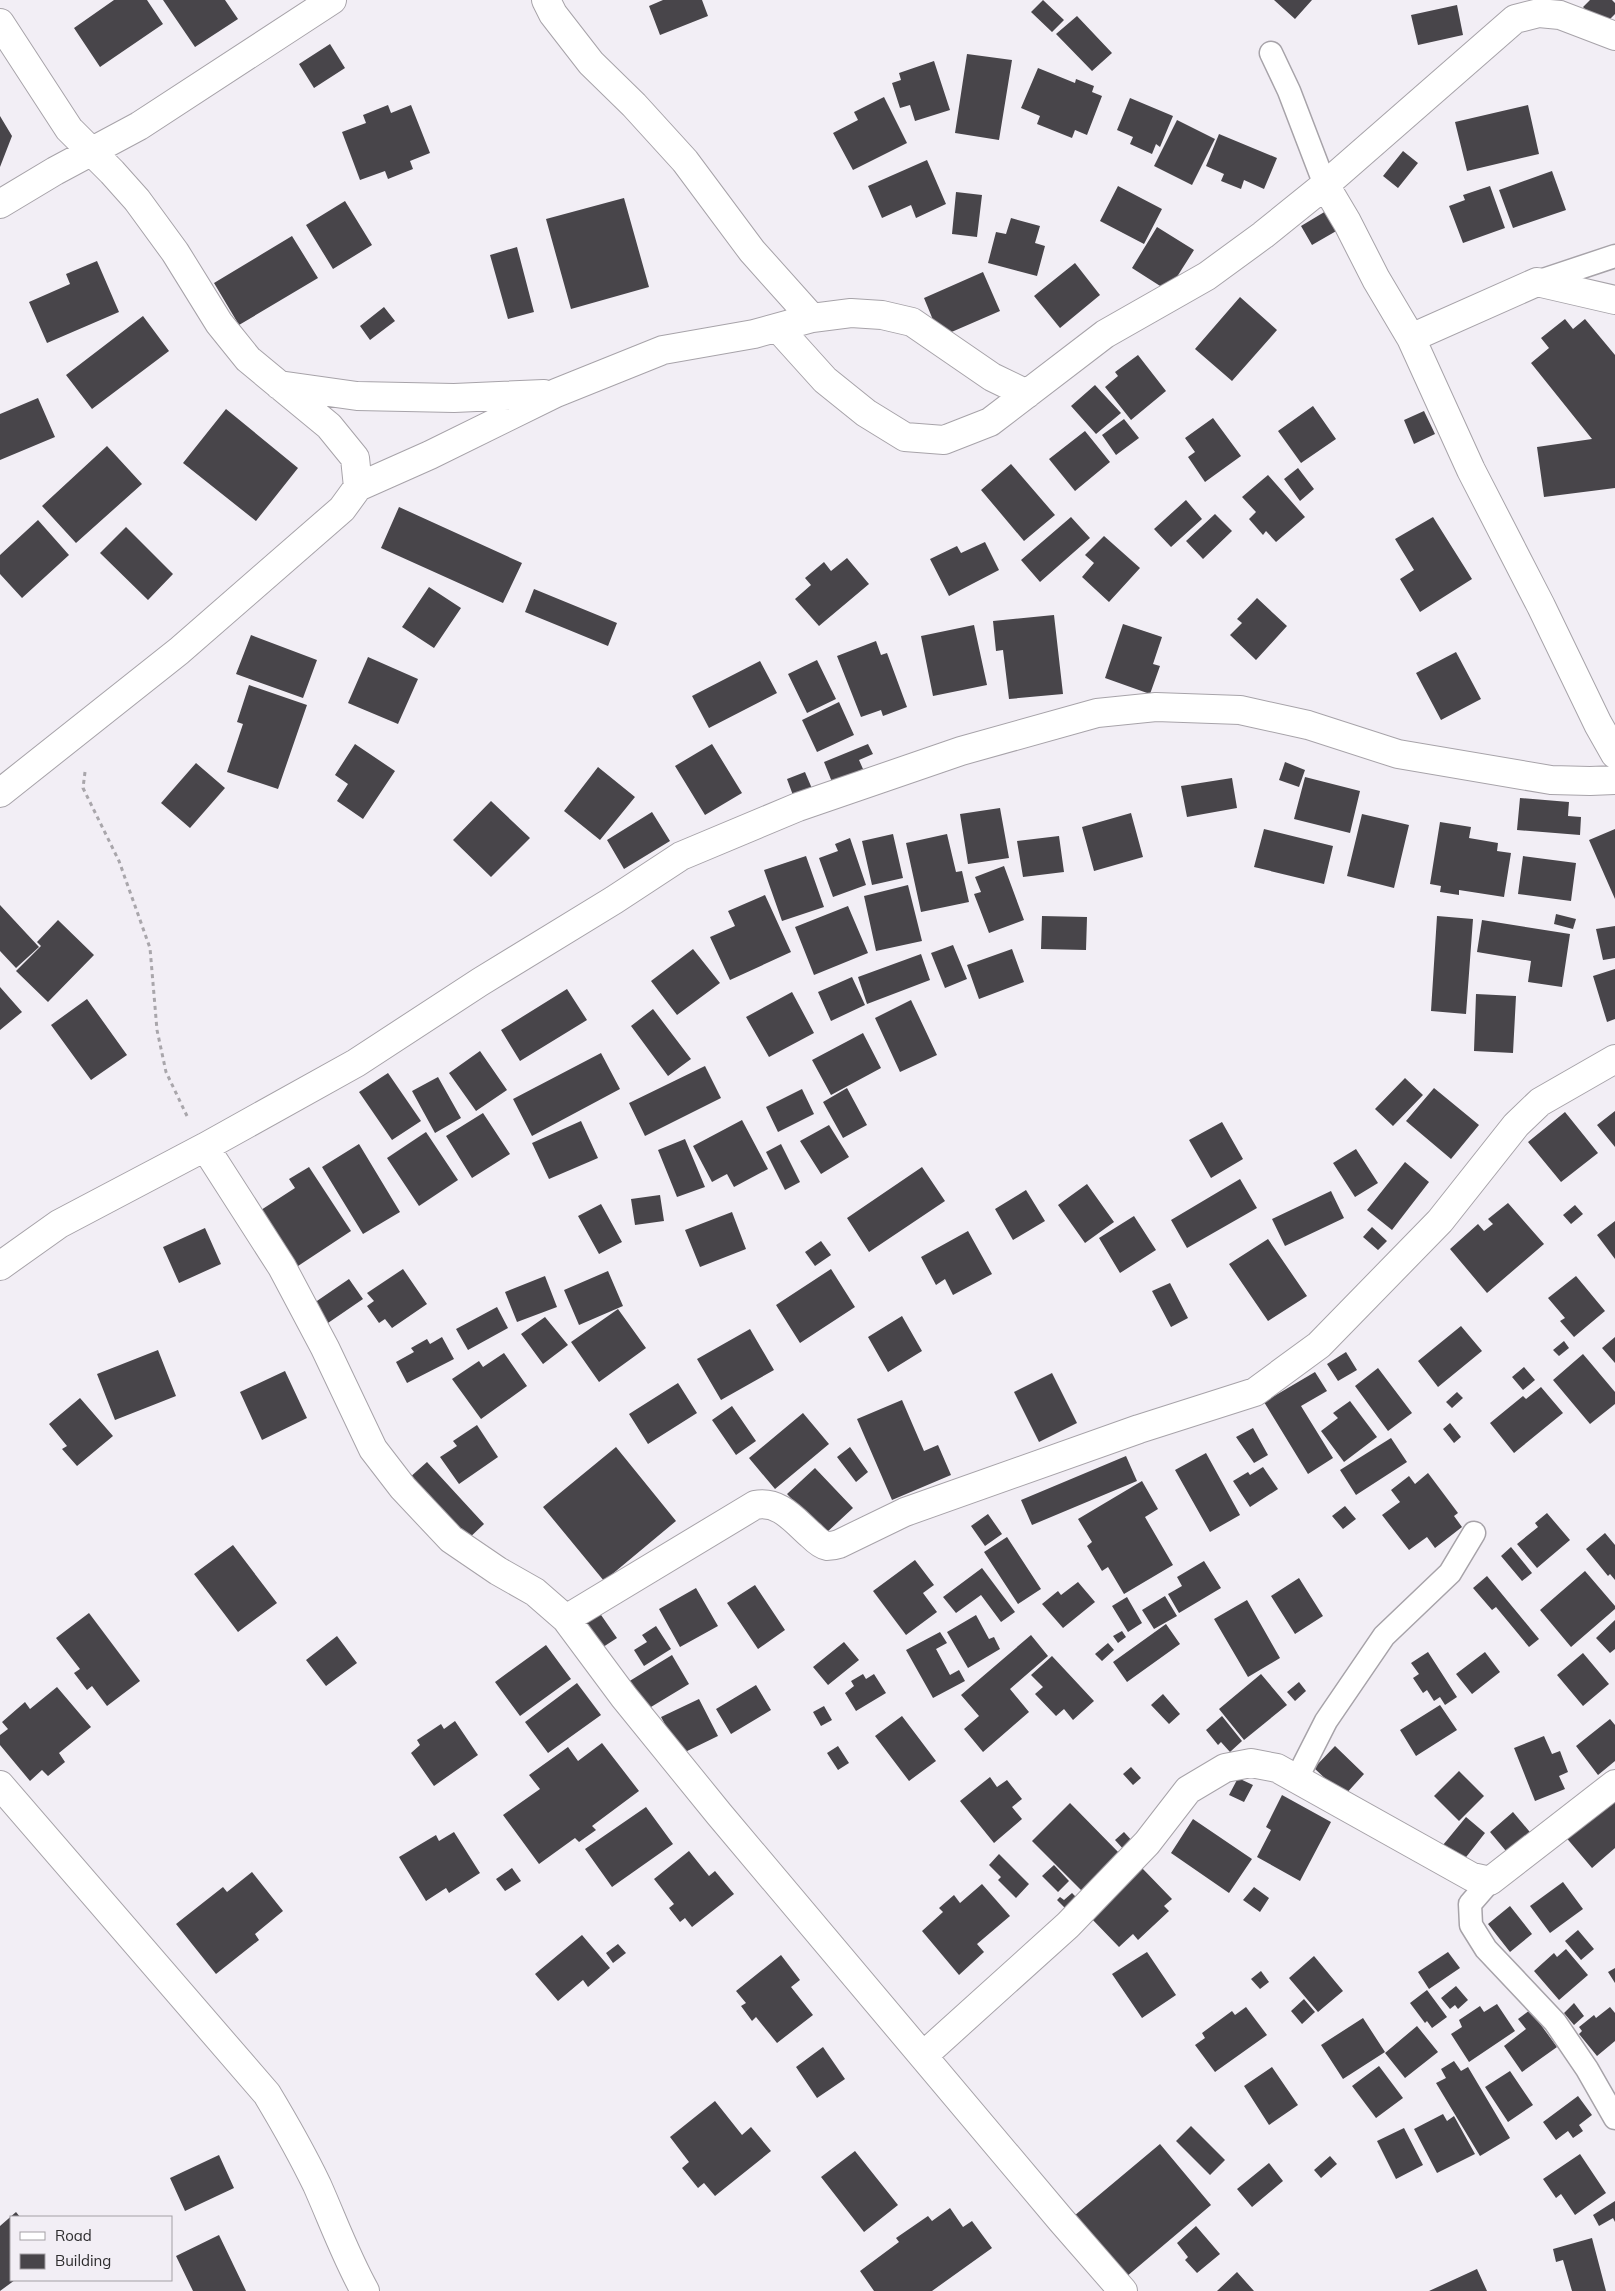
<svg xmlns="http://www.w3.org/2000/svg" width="1615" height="2291" font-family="Mulish,sans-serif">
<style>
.building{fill:#48454a}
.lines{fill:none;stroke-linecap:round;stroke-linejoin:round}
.lane-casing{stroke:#a7a3a9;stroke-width:25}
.street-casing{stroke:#a7a3a9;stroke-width:30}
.path{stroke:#a9a6ab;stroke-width:3;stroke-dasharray:4 4;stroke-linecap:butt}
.lane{stroke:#fff;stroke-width:22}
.street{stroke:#fff;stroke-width:28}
</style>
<rect width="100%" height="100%" fill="#f2eef5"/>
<path class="building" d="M114,0h33l16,24 -63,43 -26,-39z
M163,0h62l13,19 -43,28z
M663,0h39l6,16 -48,19 -11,-29z
M1043,0l21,20 -12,12 -21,-20z
M1274,0h38l-17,19z
M1590,0h22l3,3v11l-13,13 -19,-20z
M1457,5l6,30 -45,10 -7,-30z
M1077,16l35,37 -20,18 -36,-37z
M330,44l15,24 -31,20 -15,-24z
M967,54l45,6 -13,80 -44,-7z
M934,61l16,49 -35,11 -5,-16 -10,3 -8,-25 9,-3 -2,-7z
M1038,68l37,15 1,-4 18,7 -2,6 10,4 -15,39 -12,-5 -3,8 -35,-14 3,-8 -19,-8z
M884,97l23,46 -54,27 -20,-37 25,-13 -4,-8z
M1130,98l43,18 -13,31 -4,-3 -4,10 -22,-10 3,-7 -16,-7z
M388,105l3,8 20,-8 19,48 -20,8 3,8 -25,10 -3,-8 -25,9 -18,-48 24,-9 -3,-8z
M1528,105l11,49 -72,17 -12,-49z
M0,116l12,20 -12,31z
M1177,120l38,19 -23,46 -38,-19z
M1219,134l58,24 -13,31 -20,-9 -3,9 -20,-8 3,-7 -18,-8z
M1403,151l15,12 -20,25 -15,-12z
M927,160l19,44 -30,14 -5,-13 -29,13 -14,-32z
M1552,171l14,39 -53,18 -14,-38z
M1118,186l44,23 -18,35 -44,-23z
M1490,186l15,42 -42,15 -14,-37 16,-6 -2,-5z
M956,192l26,3 -5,42 -25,-3z
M624,198l25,89 -78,22 -25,-90z
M345,201l27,44 -39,24 -27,-44z
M1326,211l12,19 -26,15 -11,-19z
M1011,218l29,8 -5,17 10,3 -8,30 -49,-13 8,-31 10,2z
M1157,227l37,23 -26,41 -36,-23z
M292,236l26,42 -79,47 -25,-42z
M517,247l17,65 -26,7 -18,-64z
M97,261l22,51 -72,31 -18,-41 41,-18 -4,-10z
M1075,263l25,32 -40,33 -26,-32z
M983,272l17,39 -60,26 -16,-39z
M1240,297l37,33 -45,51 -37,-32z
M384,307l11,14 -25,19 -10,-14z
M143,316l26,35 -77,58 -26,-34z
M1565,319l8,10 12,-10 30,36v133l-71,9 -7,-50 55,-8 -61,-76 18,-15 -8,-10z
M1138,355l28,36 -35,29 -26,-33 13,-11 -3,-4z
M1095,385l26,28 -25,21 -25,-28z
M38,398l17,39 -55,23v-46z
M1313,406l23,33 -35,24 -23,-32z
M226,409l72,59 -42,53 -73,-58z
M1424,411l11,23 -21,10 -10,-24z
M1213,418l28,38 -36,26 -17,-25 7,-5 -10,-14z
M1124,419l15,19 -23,17 -14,-20z
M1085,431l25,31 -35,29 -26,-32z
M107,446l35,38 -66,59 -34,-37z
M1011,464l44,51 -31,26 -43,-51z
M1298,468l16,21 -14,12 -16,-22z
M1268,475l37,42 -29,25 -10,-11 -3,4 -14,-16 7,-7 -14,-15z
M1186,500l16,19 -31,28 -17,-18z
M399,507l123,56 -19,40 -122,-55z
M1215,514l17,17 -29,28 -17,-18z
M1071,517l19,21 -50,44 -19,-22z
M1433,517l39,62 -52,33 -20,-33 14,-9 -19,-31z
M38,520l31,35 -47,43 -22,-24v-19z
M126,527l47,47 -25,26 -48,-47z
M1104,536l36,32 -31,34 -27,-25 12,-14 -9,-8z
M985,542l14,28 -50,26 -19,-37 27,-13 4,7z
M847,558l22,26 -50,42 -24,-27 16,-14 -6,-7 19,-16 7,9z
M429,587l32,21 -27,40 -32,-21z
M534,589l83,34 -9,23 -83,-34z
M1257,598l30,28 -31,34 -26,-25 12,-12 -5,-4z
M1054,615l9,79 -54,5 -6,-49 -7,1 -3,-30z
M1123,624l39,13 -9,27 7,2 -10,28 -45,-16z
M974,625l13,60 -54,11 -12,-60z
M251,635l66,25 -14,38 -67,-24z
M876,641l5,14 6,-2 20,54 -24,9 -2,-6 -20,7 -24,-61z
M1456,652l25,47 -40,21 -25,-47z
M368,657l50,22 -20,45 -50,-21z
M817,660l19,39 -29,14 -19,-39z
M760,661l17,32 -68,35 -17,-32z
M249,685l58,20 -29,84 -51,-17 16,-48 -6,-2z
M839,702l15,33 -37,17 -15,-32z
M355,744l40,27 -32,48 -26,-18 11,-17 -13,-9z
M712,744l30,49 -37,22 -30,-49z
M868,744l5,10 -14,6 4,9 -31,13 -8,-20z
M1285,762l20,8 -6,17 -20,-7z
M196,763l29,25 -35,40 -29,-25z
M598,767l37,30 -35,43 -36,-29z
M805,772l8,19 -19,7 -7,-19z
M1305,777l55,14 -10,42 -56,-14z
M1232,778l5,30 -50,9 -6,-31z
M1520,798l49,4 -1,14 13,1 -1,18 -63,-5z
M491,801l39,37 -39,39 -38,-37z
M1000,808l9,50 -41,6 -8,-50z
M652,812l18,29 -46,28 -17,-29z
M1131,813l12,44 -49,14 -12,-44z
M1362,814l47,11 -15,63 -47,-12z
M1440,822l31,5 -2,11 29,5 -1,8 14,2 -7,44 -45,-7v5l-19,-3 1,-6 -11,-2z
M1264,829l69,17 -9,38 -70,-17z
M1615,829v70l-26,-59z
M893,834l10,44 -31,7 -10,-44z
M947,834l9,38 6,-1 7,31 -48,10 -15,-69z
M1059,836l5,36 -41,5 -6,-36z
M850,838l16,47 -33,12 -14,-39 19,-7 -3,-7z
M806,856l18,51 -42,14 -18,-51z
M1523,856l53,7 -5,38 -53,-7z
M1004,866l20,54 -35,13 -15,-39 7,-2 -6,-15z
M908,885l14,56 -46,10 -12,-55z
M765,895l26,57 -61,28 -20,-43 25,-11 -7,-15z
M0,905l39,42 -23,21 -16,-17z
M848,906l20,47 -54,22 -19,-48z
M1556,914l20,5 -3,10 -19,-5z
M1042,916l45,1 -1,33 -45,-1z
M1437,916l36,3 -7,95 -35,-3z
M58,920l36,35 -46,47 -32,-31 25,-25 -4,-4z
M1482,920l88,14 -8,53 -34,-5 3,-21 -54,-9z
M1615,926v32l-12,2 -7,-31z
M953,945l14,34 -22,9 -14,-35z
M693,949l27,34 -43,32 -26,-34z
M1012,949l12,33 -45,17 -12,-34z
M921,954l9,26 -63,24 -9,-27z
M1615,969v50l-8,3 -14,-46z
M852,977l13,28 -34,16 -13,-29z
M0,987l22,25 -22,18z
M567,989l20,31 -67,41 -19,-31z
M792,992l22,41 -45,24 -23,-40z
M1476,994l40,2 -3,57 -39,-2z
M87,999l40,56 -36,25 -40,-55z
M911,1000l26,55 -37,17 -25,-54z
M653,1009l38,50 -23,17 -37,-50z
M863,1033l18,35 -50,27 -19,-35z
M480,1051l27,39 -31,21 -27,-38z
M601,1053l19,36 -88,47 -19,-37z
M705,1066l16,32 -76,38 -16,-33z
M388,1073l33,48 -29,19 -33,-48z
M438,1077l23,41 -26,15 -23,-42z
M1405,1078l18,17 -30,31 -18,-17z
M847,1088l20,37 -24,13 -20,-36z
M1434,1088l45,37 -28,34 -45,-38z
M802,1089l12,25 -36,18 -12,-25z
M1615,1111v36l-18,-22z
M1565,1112l33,41 -37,29 -33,-40z
M483,1113l27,41 -38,24 -26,-42z
M742,1120l26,49 -34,18 -7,-13 -15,8 -19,-36z
M581,1121l17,37 -49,21 -17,-36z
M1222,1122l21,37 -32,19 -22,-38z
M829,1125l20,32 -28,17 -21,-33z
M426,1132l32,48 -39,26 -32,-48z
M685,1139l20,48 -28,10 -19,-47z
M359,1144l41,68 -37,22 -41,-67z
M781,1144l19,38 -15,8 -19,-38z
M1356,1149l22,34 -23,14 -22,-34z
M1405,1162l24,20 -37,48 -25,-20z
M309,1167l42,64 -53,35 -37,-56 34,-22 -6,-9z
M922,1167l23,34 -76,51 -22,-34z
M1240,1179l17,29 -70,40 -16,-28z
M1087,1184l27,38 -29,21 -27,-38z
M1026,1190l19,31 -32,19 -18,-31z
M1331,1191l13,27 -59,28 -13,-27z
M660,1195l4,26 -29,4 -4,-26z
M1508,1203l36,41 -57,49 -37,-44 28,-25 6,7 9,-7 -5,-5z
M601,1204l21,38 -23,12 -21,-38z
M1575,1205l8,9 -12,10 -8,-9z
M732,1212l14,37 -46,18 -15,-37z
M1134,1216l22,34 -36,23 -21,-35z
M1615,1221v38l-18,-24z
M1372,1227l15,14 -9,9 -15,-13z
M205,1228l16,36 -42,19 -16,-36z
M968,1231l24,43 -39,21 -8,-16 -9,6 -15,-28z
M1268,1239l39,57 -39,25 -39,-57z
M821,1241l10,14 -16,11 -10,-14z
M403,1269l24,35 -35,24 -7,-9 -6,4 -12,-17 7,-5 -7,-8z
M831,1269l24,38 -55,36 -24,-38z
M608,1271l15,35 -44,19 -15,-35z
M545,1276l12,31 -40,15 -12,-30z
M1576,1276l29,35 -31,26 -14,-16 5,-3 -17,-20z
M349,1279l14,20 -35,24 -14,-20z
M1170,1283l18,35 -17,9 -19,-36z
M497,1307l11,21 -40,22 -12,-21z
M618,1309l28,39 -47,34 -28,-40z
M902,1316l20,35 -34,21 -20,-35z
M545,1317l23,28 -25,19 -22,-30z
M1461,1326l21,25 -44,36 -20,-26z
M750,1329l24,41 -53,30 -24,-41z
M442,1337l12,22 -47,24 -11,-21 18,-10 -3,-4 16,-9 3,5z
M1615,1337v26l-13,-15z
M1564,1341l5,7 -10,8 -6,-6z
M158,1350l18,46 -61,24 -18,-46z
M1346,1352l11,18 -19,11 -11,-17z
M504,1353l23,33 -46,33 -29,-40 27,-18 4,6z
M1583,1354l32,38v12l-25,20 -37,-44z
M1524,1367l11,13 -12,10 -11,-13z
M1378,1368l34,45 -24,18 -33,-45z
M285,1371l22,47 -45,22 -22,-48z
M1315,1372l12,19 -26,15 32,52 -25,16 -44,-72z
M1052,1373l25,50 -38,19 -25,-50z
M678,1383l19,30 -49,31 -19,-30z
M1541,1387l22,26 -49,40 -24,-30 33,-27 3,3z
M1457,1392l6,6 -11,10 -6,-6z
M80,1398l33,38 -36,30 -15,-17 5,-3 -18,-22z
M902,1400l22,51 14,-6 13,30 -59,25 -35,-81z
M1350,1401l27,36 -33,25 -23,-31 17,-13 -5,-5z
M732,1406l24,35 -20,14 -24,-35z
M803,1413l26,31 -54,45 -26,-31z
M1450,1423l11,14 -7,6 -11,-14z
M477,1425l21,32 -39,27 -19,-27 17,-11 -4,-5z
M1253,1428l15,27 -14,8 -18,-26z
M1391,1438l16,24 -51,33 -16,-25z
M616,1447l60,74 -72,60 -61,-74z
M850,1447l18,25 -12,10 -19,-25z
M1206,1453l34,62 -30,17 -35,-62z
M1126,1456l11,25 -105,44 -11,-25z
M427,1462l57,62 -18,17 -58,-62z
M1263,1467l15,22 -28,18 -17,-26 15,-9 2,3z
M815,1468l38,40 -28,26 -38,-40z
M1428,1473l30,40 -4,3 8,11 -27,21 -8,-11 -18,13 -27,-35 18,-13 -9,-12 18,-14 6,8z
M1142,1481l16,28 -13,8 28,48 -49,29 -16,-27 -6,4 -15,-25 5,-4 -14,-23z
M1345,1506l11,13 -13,10 -11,-13z
M1547,1513l23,27 -33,28 -20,-24 21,-17 -3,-4z
M988,1514l14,20 -17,12 -14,-20z
M1605,1533l10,12v35l-5,-6 -2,2 -22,-27z
M1007,1537l34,52 -23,15 -34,-52z
M233,1545l44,58 -39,29 -44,-58z
M1511,1547l21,26 -10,8 -21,-25z
M915,1560l19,25 -11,8 14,19 -31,23 -33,-44z
M1204,1561l17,27 -42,25 -11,-19 14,-8 -5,-9z
M982,1568l33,44 -14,10 -20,-27 -25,18 -13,-16z
M1585,1571l30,35v3l-44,38 -31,-37z
M1487,1576l52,63 -10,8 -33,-40 -4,3 -19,-22z
M1299,1578l24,38 -28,18 -24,-38z
M1078,1582l17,20 -32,26 -21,-24 16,-13 3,4z
M755,1585l30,45 -27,19 -31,-46z
M696,1588l22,38 -38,21 -21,-38z
M1165,1596l12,20 -23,13 -12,-19z
M1127,1597l15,26 -14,9 -16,-26z
M1247,1600l33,58 -32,19 -34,-58z
M599,1612l18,26 -17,11 -18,-26z
M89,1613l51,68 -33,25 -15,-20 -5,4 -13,-17 6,-4 -24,-31z
M976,1615l13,24 5,-2 6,12 -32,19 -21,-36z
M1615,1620v29l-5,4 -14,-15z
M1166,1624l14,20 -53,38 -14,-20z
M656,1626l15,23 -27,17 -10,-16 13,-8 -5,-7z
M1122,1631l4,6 -8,6 -5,-7z
M940,1632l7,11 -11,6 14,26 9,-5 6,11 -32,17 -27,-48z
M1031,1635l17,21 -38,33 19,23 -46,40 -19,-23 15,-13 -18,-21z
M337,1636l20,27 -31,23 -20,-26z
M844,1642l15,18 -31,25 -15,-18z
M1108,1643l6,7 -12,11 -7,-7z
M546,1645l25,34 -51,37 -25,-34z
M1428,1652l29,45 -12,8 -5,-8 -6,4 -7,-11 -4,3 -10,-15 6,-4 -8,-11z
M1485,1652l15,20 -28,22 -16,-20z
M1583,1653l26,31 -26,22 -26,-31z
M672,1655l17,29 -43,26 -18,-28z
M1052,1656l42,45 -21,19 -9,-11 -8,7 -21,-22 8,-7 -12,-12z
M863,1674l3,5 8,-5 12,19 -30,18 -11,-18 9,-7 -3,-5z
M1261,1674l26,31 -43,35 -25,-31z
M1299,1682l7,9 -11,10 -8,-9z
M577,1683l24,32 -53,38 -23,-31z
M756,1685l15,25 -40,24 -15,-25z
M57,1687l34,40 -32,26 6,9 -17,14 -6,-6 -12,11 -30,-36v-10l8,-6 -6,-7 23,-20 5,7z
M1163,1694l17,20 -11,10 -18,-19z
M699,1699l19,37 -37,18 -20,-37z
M1440,1705l17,25 -41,26 -16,-26z
M824,1706l8,14 -11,6 -8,-14z
M902,1716l34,45 -27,20 -34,-45z
M1222,1716l20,25 -12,11 -9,-10 -3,3 -12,-15z
M1610,1719l5,6v36l-17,14 -22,-29z
M455,1721l23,34 -44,31 -23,-33 9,-8 -3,-5 24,-16 3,5z
M1544,1736l8,18 8,-3 8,21 -9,4 6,13 -30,12 -21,-53z
M602,1743l37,48 -47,35 4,4 -17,12 -4,-4 -36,26 -36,-49 37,-26 -11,-14 39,-28 10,14z
M838,1746l11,17 -11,7 -11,-17z
M1335,1746l29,28 -20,22 -30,-28z
M1131,1767l10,11 -8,7 -10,-11z
M1459,1771l25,25 -25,25 -25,-25z
M990,1777l7,10 10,-7 15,19 -10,8 10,12 -28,24 -34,-42z
M1238,1778l15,7 -9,17 -15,-7z
M1615,1793v55l-23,20 -28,-33z
M1282,1795l49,27 -31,59 -43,-24 14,-27 -5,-3z
M1070,1803l51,52 -38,37 -51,-51z
M646,1807l27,37 -61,43 -27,-38z
M1513,1812l21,25 -23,20 -21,-25z
M1466,1817l19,16 -22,28 -20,-16z
M1193,1819l59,40 -23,34 -58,-40z
M454,1832l26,41 -31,20 -3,-5 -20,13 -27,-44 37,-22 3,6z
M1124,1832l10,11 -9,8 -10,-11z
M689,1851l20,25 6,-5 19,23 -42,33 -7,-9 -5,4 -11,-14 5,-4 -20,-25z
M999,1854l30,30 -13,14 -18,-18 3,-3 -12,-12z
M1054,1865l15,16 -11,11 -16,-16z
M512,1868l9,13 -16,10 -9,-12z
M1142,1868l30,31 -8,7 5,5 -31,29 -5,-6 -14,13 -29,-30z
M252,1872l31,39 -28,23 4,6 -43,34 -40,-50 47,-37 4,5z
M1563,1882l20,27 -33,24 -20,-27z
M982,1884l28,32 -33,28 7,8 -25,23 -37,-44 21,-19 -4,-4 15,-13 6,8z
M1254,1887l15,11 -9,14 -17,-12z
M1072,1893l5,5 -11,11 -9,-9 3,-3 4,3z
M1510,1906l22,28 -22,18 -22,-28z
M1578,1930l16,19 -13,11 -16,-19z
M582,1935l28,33 -22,19 -5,-7 -25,21 -23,-27z
M618,1944l8,9 -13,10 -7,-10z
M1566,1949l22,26 -29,25 -25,-29 20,-18 3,4z
M1147,1952l29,43 -34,23 -30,-44z
M1448,1952l12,16 -31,21 -11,-17z
M781,1955l19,25 -9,7 22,28 -36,28 -21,-26 -4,4 -11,-15 5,-3 -10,-12z
M1314,1956l29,35 -25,21 -29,-34z
M1615,1968v15l-7,-11z
M1261,1971l8,11 -9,7 -9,-10z
M1456,1986l12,14 -10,9 -3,-4 -5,4 -9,-11z
M1427,1990l20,27 -15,11 -5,-7 -2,2 -15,-20z
M1304,1999l11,13 -13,12 -11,-13z
M1574,2003l10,13 -10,9 -10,-12z
M1497,2004l18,27 -46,31 -18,-28 11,-7 -3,-7 21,-14 4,6z
M1246,2007l21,28 -52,37 -20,-27 10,-7 -3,-5 30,-22 3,4z
M1610,2007l5,6v28l-18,15 -18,-22 3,-3 -3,-4 15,-12 2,3z
M1530,2010l27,37 -35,25 -18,-26 22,-17 -8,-10z
M1363,2018l22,34 -42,27 -22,-34z
M1417,2026l21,26 -33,26 -20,-25z
M823,2047l22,32 -28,19 -21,-31z
M1454,2061l7,10 7,-4 42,71 -30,18 -44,-73 10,-5 -5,-9z
M1379,2066l24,32 -27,20 -24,-32z
M1272,2067l26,38 -29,20 -25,-39z
M1510,2071l23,34 -25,17 -23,-35z
M1578,2096l14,19 -13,10 4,6 -10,7 -5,-7 -12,9 -13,-18z
M715,2101l27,34 9,-8 20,24 -56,45 -11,-13 -6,5 -16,-20 7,-6 -19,-25z
M1443,2114l4,7 7,-5 21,38 -38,19 -23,-44z
M1191,2126l34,34 -15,15 -34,-34z
M1404,2128l19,37 -27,14 -19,-38z
M1160,2144l51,61 -85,72 -52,-61z
M855,2151l43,54 -34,27 -43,-55z
M1580,2154l26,39 -31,22 -14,-21 -5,4 -13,-19z
M219,2155l15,33 -49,23 -15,-33z
M1330,2156l7,8 -16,14 -7,-8z
M1269,2163l14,18 -31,26 -15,-18z
M1615,2201v21l-2,-4 -14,8 -6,-11z
M950,2208l13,19 9,-6 20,27 -60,43h-58l-14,-20 39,-29 -3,-4 32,-22 4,5z
M16,2212l4,5h-9v63h4l-15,11v-65z
M1196,2226l24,28 -23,19 -12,-13 3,-3 -11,-14z
M219,2235l27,56h-53l-17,-35z
M1592,2238l14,53h-34l-9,-31 -7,2 -3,-13z
M1477,2269l10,22h-58z
M1237,2272l17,19h-37z"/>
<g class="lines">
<defs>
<path id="lane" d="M1271,53l18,38 36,94
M1537,282l78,-26
M1296,1780l30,-59 58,-85 66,-63 24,-40
M1490,1881l-20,23 1,21 15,24 69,73 32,47 28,49"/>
<path id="street" d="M546,0l7,14 38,49 43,42 51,56 67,90 60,67
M0,23l69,106 43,43 25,28 38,52 44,71 29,36 81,67 26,32 3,29 -16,22 -163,142 -179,142
M1325,185l190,-166 24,-6 21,2 55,21
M0,204l55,-33 84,-45 193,-126
M779,329l46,51 41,33 39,24 39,3 46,-18 115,-88 102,-58 56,-41 62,-50 22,37 29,57 35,59 60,132 70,136 57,118 17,30
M1411,338l126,-56 78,18
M279,385l78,11 97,2 90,-4
M358,487l72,-32 126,-62 107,-43 91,-16 58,-16 39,-5 31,2 30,7 80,55 35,17
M205,1147l77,120 43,81 48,101 30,39 48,51 47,32 37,21 31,27 58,78 95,117 342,406 62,71
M0,1266l59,-42 146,-77 151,-84 124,-81 134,-82 67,-44 117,-49 163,-56 136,-38 59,-6 84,3 68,15 90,29 153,26 39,1 25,-1
M566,1619l189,-114c24,-5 39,15 56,30 4,4 10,10 16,11 3,0 9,-1 12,-2l66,-32 234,-83 116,-37 64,-47 121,-124 76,-96 24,-23 75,-43
M0,1785l267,309c18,30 35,60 50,91 16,36 29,72 48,106
M924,2055l144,-130 79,-82 41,-53 37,-22 26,-5 26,5 195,109 18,4 125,-97"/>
</defs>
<use href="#lane" class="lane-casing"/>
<use href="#street" class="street-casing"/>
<path class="path" d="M85,772l-2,16 36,73 31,87 7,82 9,42 21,44"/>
<use href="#lane" class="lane"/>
<use href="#street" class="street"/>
</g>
<rect x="10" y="2216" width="162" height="65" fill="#f2eef5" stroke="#a3a0a5"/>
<rect x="20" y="2232" width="25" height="8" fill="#ffffff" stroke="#a3a0a5"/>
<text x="55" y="2241" font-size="15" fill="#2d2c2e">Road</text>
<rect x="20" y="2254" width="25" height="15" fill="#48454a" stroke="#a3a0a5"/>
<text x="55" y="2266" font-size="15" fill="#2d2c2e">Building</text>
</svg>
